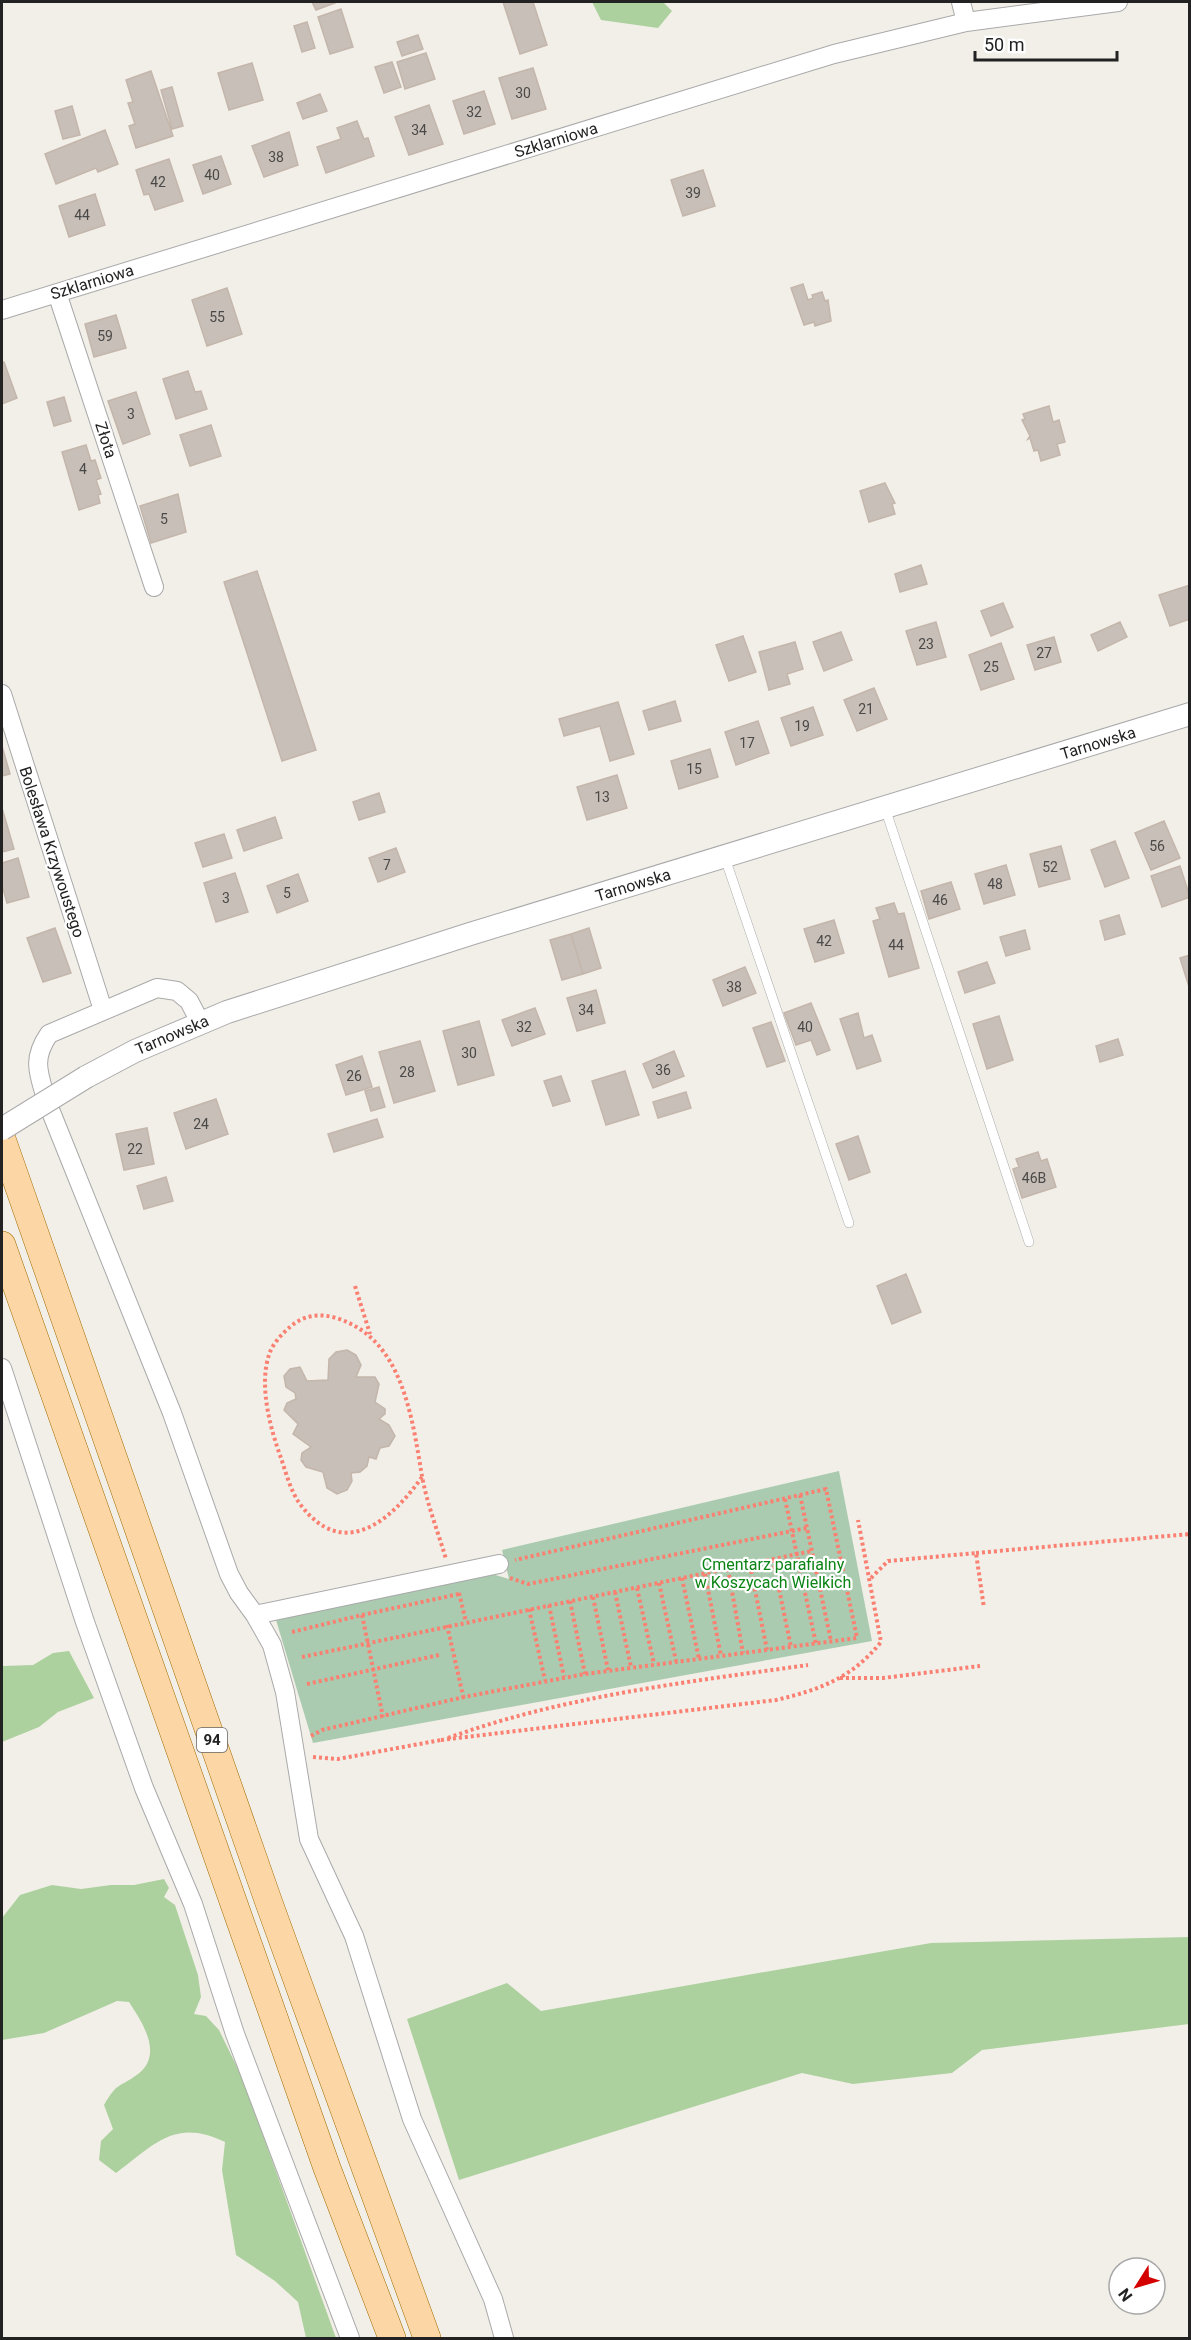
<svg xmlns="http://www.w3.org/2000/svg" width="1191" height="2340" font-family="Roboto,sans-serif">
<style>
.forest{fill:#add19e}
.cemetery{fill:#aacbaf}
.building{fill:#c7bfb8;stroke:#c4b6ab;stroke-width:1.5}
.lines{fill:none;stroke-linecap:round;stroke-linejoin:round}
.service-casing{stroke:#a9a9a9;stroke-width:10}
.minor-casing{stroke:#a9a9a9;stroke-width:20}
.tertiary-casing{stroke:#a9a9a9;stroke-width:24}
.primary-casing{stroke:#a06b00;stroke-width:28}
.path{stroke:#fa8072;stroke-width:4;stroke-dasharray:3 3;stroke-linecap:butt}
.service{stroke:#fff;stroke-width:9}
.minor{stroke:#fff;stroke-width:18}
.tertiary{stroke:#fff;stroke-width:22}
.primary{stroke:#fcd6a4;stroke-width:27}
.tertiary-bridge-casing{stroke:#a9a9a9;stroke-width:24;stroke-linecap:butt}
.tertiary-bridge{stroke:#fff;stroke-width:22}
.labels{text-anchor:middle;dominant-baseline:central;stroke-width:4.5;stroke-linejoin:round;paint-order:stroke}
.number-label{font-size:14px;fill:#4b4948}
.shield{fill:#fff;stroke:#646464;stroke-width:1.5}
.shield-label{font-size:15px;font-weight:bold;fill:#222}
.street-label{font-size:16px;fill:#222;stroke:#fff}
.park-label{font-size:16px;fill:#0c8416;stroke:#fff}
</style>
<rect width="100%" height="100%" fill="#f2efe9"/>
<path class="forest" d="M592,2h71l9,9 -14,17 -57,-8z
M69,1651l25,47 -36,14 -19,15 -37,15v-76l31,-1 20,-12z
M164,1879l5,9 -5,9 11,8 23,70 3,22 -7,17 12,2 13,14 23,47 94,261h-30l-8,-36 -23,-21 -39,-26 -14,-85 3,-28c-50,-24 -70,2 -109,31l-17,-13 2,-19 12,-12 -9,-24c14,-24 14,-16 34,-31 26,-20 4,-52 -9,-72l-12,-1 -73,32 -42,7v-122l18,-23 32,-10 29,4 30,-4h23z
M1189,1937v87l-207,26 -30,23 -99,11 -51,-11 -343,107 -52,-161 100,-36 34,28 390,-68z"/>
<path class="cemetery" d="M839,1471l33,170 -559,102 -37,-123 216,-46 17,5 -7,-29z"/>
<path class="building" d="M312,2h22l1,1 -19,7z
M503,2h30l14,43 -27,9z
M341,9l12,38 -23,7 -12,-37z
M307,22l8,26 -13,4 -8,-26z
M418,35l5,14 -21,7 -5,-14z
M426,53l9,26 -30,10 -8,-27z
M392,62l9,25 -17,6 -9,-26z
M252,63l11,37 -34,10 -11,-37z
M533,68l13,41 -34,10 -13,-41z
M151,71l22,65 -37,12 -7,-22 6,-2 -7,-21 5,-1 -7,-22z
M172,87l11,39 -11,3 -11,-39z
M484,91l11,33 -31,10 -11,-33z
M320,94l7,17 -24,8 -6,-16z
M429,105l14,39 -34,11 -14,-38z
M72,106l8,29 -17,4 -8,-28z
M357,121l7,18 4,-1 6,18 -48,17 -9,-26 24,-8 -4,-11z
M105,130l13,34 -20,8 -2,-4 -40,16 -11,-30z
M289,132l9,33 -34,12 -12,-31z
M221,156l10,28 -28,10 -10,-29z
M169,159l14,42 -28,9 -6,-16 -5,1 -8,-25z
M703,170l12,36 -32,10 -12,-36z
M95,194l10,31 -36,12 -10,-31z
M803,284l5,16 5,-2 -1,-3 10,-3 3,9 3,-1 3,21 -16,5 -1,-4 -10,3 -13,-37z
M227,288l15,46 -35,12 -15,-46z
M116,315l10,33 -32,9 -9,-33z
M4,362l13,36 -15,6v-41z
M188,371l7,21 6,-1 6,18 -31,10 -13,-40z
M136,392l14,42 -27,10 -15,-43z
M64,397l7,24 -17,5 -7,-24z
M1049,406l4,16 6,-2 6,22 -8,2 3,11 -19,6 -3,-11 -4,1 -4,-13 -2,1 2,-3 -8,-16 3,-1 -2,-5z
M211,425l10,31 -31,10 -10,-31z
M86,445l5,16 4,-1 6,18 -5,2 5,14 -3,1 2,8 -21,7 -17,-58z
M885,483l10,20 -3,1 3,10 -26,8 -9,-31z
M178,494l8,38 -35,11 -11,-37z
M921,565l6,19 -27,8 -5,-18z
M257,571l59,179 -34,11 -58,-179z
M1190,585v34l-20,7 -11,-31z
M1003,603l10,24 -22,9 -10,-25z
M936,622l10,35 -29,8 -11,-34z
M1120,622l7,15 -29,14 -7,-16z
M841,632l11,28 -28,11 -11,-29z
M743,636l13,36 -27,9 -13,-36z
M1054,637l7,25 -26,8 -8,-25z
M795,642l8,27 -16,5 3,10 -21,6 -10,-38z
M1001,643l13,36 -33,11 -12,-35z
M874,688l13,31 -30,12 -13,-31z
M675,701l6,20 -32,9 -6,-19z
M618,702l16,52 -24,7 -10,-35 -36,10 -5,-17z
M813,707l10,28 -32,11 -10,-28z
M758,721l11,32 -33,12 -11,-33z
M2,746l8,28 -8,2z
M710,749l8,28 -39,12 -8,-28z
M617,775l10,33 -40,12 -10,-33z
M379,793l6,19 -26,8 -6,-18z
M2,808l12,41 -12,3z
M275,817l7,21 -38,13 -7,-21z
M1164,821l16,37 -29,12 -16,-37z
M224,834l8,24 -29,9 -8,-24z
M1115,841l14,37 -24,9 -14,-37z
M1061,846l9,33 -31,8 -9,-33z
M396,848l9,24 -27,10 -9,-24z
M18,858l11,39 -22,6 -5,-18v-22z
M1006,865l9,30 -31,9 -9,-30z
M1180,866l10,31 -28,10 -11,-31z
M235,873l13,39 -32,10 -12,-39z
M298,874l10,27 -31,12 -10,-27z
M951,882l9,27 -31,10 -8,-28z
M894,903l4,11 6,-1 15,55 -30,9 -16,-56 7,-2 -4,-11z
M1119,915l6,19 -20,6 -5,-19z
M834,920l10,33 -29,9 -11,-33z
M55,928l16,45 -28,9 -16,-44z
M589,928l12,40 -18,6 -12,-40z
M1025,930l5,19 -24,7 -6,-19z
M571,934l12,40 -21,6 -12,-40z
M1190,955v35l-10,-32z
M987,962l8,21 -30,10 -7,-21z
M745,967l11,26 -33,13 -10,-26z
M596,990l9,33 -28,8 -10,-33z
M811,1003l19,47 -13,5 -6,-15 -15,5 -12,-32z
M535,1008l10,26 -33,12 -10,-26z
M858,1013l6,25 8,-3 9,26 -24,8 -17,-50z
M999,1016l14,44 -26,9 -14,-45z
M479,1021l15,54 -36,10 -15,-54z
M771,1022l14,39 -18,6 -14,-39z
M1118,1039l5,16 -23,7 -4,-16z
M420,1041l15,50 -41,12 -15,-51z
M674,1051l10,25 -31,12 -10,-24z
M362,1056l10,31 -26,8 -10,-30z
M625,1071l14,44 -33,10 -14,-44z
M561,1076l9,25 -17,5 -9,-25z
M379,1087l6,20 -14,4 -6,-20z
M686,1092l5,16 -33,10 -5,-16z
M216,1099l12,35 -42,15 -12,-36z
M377,1119l6,18 -49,15 -6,-18z
M147,1128l7,36 -30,6 -8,-36z
M858,1136l12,36 -21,8 -13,-36z
M1038,1152l3,9 6,-2 9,28 -34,11 -9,-29 6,-2 -3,-8z
M166,1177l7,24 -29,8 -7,-23z
M906,1274l15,38 -29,12 -15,-38z
M347,1350l9,5 5,10 -5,12h19l4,7 -4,18 10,7v5l-6,5 10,6 6,11 -6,10 -9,2 -4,11 -7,-2 -2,9 -7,6 -9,1 1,8 -5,9 -10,4 -10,-6 -4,-16 -17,-5 -5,-7 1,-7 9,-6 -18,-13 5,-10 -14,-14 3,-7 9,-4 -1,-6 -9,-6 -2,-11 6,-7 10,-2 7,14 21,-1 1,-21 7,-7z"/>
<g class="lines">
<defs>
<path id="service" d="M885,808l144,434
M725,858l124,365"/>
<path id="minor" d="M961,2l5,20
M57,293l97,294
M2,310l832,-256 132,-32 152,-20
M2,694l101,316
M200,1022l-11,-21 -12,-10 -20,-3 -108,46c-18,26 -10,40 -2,68l125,311 57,161 10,19 16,22 244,-51
M2,1368l83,254 59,166 49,116 42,130 115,304
M255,1615l17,30 13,47 24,147 45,97 58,183 81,180 11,39"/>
<path id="tertiary" d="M86,1077l49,-26 92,-39 243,-78 720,-220"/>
<path id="primary" d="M2,1139l267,764 158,435
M2,1245l325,923 65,170"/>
</defs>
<use href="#service" class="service-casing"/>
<use href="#minor" class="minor-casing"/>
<use href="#tertiary" class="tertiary-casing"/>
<use href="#primary" class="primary-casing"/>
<path class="path" d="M355,1286l15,48
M422,1477c-31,44 -79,85 -122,27 -9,-12 -14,-31 -19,-46 -11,-30 -23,-75 -11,-106 4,-10 13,-19 20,-25 13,-12 30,-14 46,-9 67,20 76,100 86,158 5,28 16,56 24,83
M800,1495l31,146
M785,1499l31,145
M976,1553l214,-19
M773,1560l18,87
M750,1565l17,85
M728,1569l15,84
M705,1574l16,82
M510,1578l18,6 279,-56
M682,1578l17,81
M871,1578l17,-17 88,-8 8,55
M659,1583l17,78
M637,1588l17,76
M615,1592l16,75
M459,1593l7,29
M593,1597l15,73
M570,1601l15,73
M549,1605l15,72
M529,1609l16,71
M362,1615l97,-21
M447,1625l17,75
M292,1632l70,-17 21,102
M302,1657l510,-106
M840,1678h43l97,-12
M307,1684l132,-29
M311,1736l11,-6 142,-33 121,-23 272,-36 -31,-149 -311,71
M448,1738c116,-42 239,-56 360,-73
M441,1740l335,-40c43,-10 76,-22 105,-58l-23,-122
M313,1757l25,2 103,-19"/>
<use href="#service" class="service"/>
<use href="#minor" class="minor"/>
<use href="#tertiary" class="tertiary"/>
<use href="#primary" class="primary"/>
<defs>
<path id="tertiary-bridge" d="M2,1129l84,-52"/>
</defs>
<use href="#tertiary-bridge" class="tertiary-bridge-casing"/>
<use href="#tertiary-bridge" class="tertiary-bridge"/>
</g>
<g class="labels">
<g class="number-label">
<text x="523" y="93">30</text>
<text x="474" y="112">32</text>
<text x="419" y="130">34</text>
<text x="276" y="157">38</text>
<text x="212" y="175">40</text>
<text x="158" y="182">42</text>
<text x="693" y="193">39</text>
<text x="82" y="215">44</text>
<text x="217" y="317">55</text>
<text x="105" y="336">59</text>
<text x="131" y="414">3</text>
<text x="83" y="469">4</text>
<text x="164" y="519">5</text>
<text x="926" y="644">23</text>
<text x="1044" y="653">27</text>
<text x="991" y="667">25</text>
<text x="866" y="709">21</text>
<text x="802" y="726">19</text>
<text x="747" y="743">17</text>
<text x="694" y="769">15</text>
<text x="602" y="797">13</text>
<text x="1157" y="846">56</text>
<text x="387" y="865">7</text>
<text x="1050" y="867">52</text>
<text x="995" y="884">48</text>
<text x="287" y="893">5</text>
<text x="226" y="898">3</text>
<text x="940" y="900">46</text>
<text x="824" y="941">42</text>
<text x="896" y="945">44</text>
<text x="734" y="987">38</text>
<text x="586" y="1010">34</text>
<text x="524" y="1027">32</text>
<text x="805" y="1027">40</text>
<text x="469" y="1053">30</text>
<text x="663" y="1070">36</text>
<text x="407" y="1072">28</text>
<text x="354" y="1076">26</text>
<text x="201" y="1124">24</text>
<text x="135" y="1149">22</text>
<text x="1034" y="1178">46B</text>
</g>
<rect class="shield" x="197" y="1728" width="30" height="24" rx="4.5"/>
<g class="shield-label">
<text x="212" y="1740">94</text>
</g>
<g class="street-label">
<text transform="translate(556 140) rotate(-17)">Szklarniowa</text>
<text transform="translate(92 282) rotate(-17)">Szklarniowa</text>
<text transform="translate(106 440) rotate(72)">Złota</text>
<text transform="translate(1098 743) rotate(-17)">Tarnowska</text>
<text transform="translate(52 852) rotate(72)">Bolesława Krzywoustego</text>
<text transform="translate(633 885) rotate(-17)">Tarnowska</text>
<text transform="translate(172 1035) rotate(-23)">Tarnowska</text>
</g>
<g class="park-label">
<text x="773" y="1564">Cmentarz parafialny<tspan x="773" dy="18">w Koszycach Wielkich</tspan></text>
</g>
</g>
<rect width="1191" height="2340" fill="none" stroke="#222222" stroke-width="6"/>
<g transform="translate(1137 2286) rotate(233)"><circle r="28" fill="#ffffff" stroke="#a7a7a7" stroke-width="1.5"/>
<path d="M0-4.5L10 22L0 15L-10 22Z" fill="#d40000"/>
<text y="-9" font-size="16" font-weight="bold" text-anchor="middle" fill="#222222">N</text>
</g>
<path d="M975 51v9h142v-9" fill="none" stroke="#222222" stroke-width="3"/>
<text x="984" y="51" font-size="18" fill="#222222" stroke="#ffffff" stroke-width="4.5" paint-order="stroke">50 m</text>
</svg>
